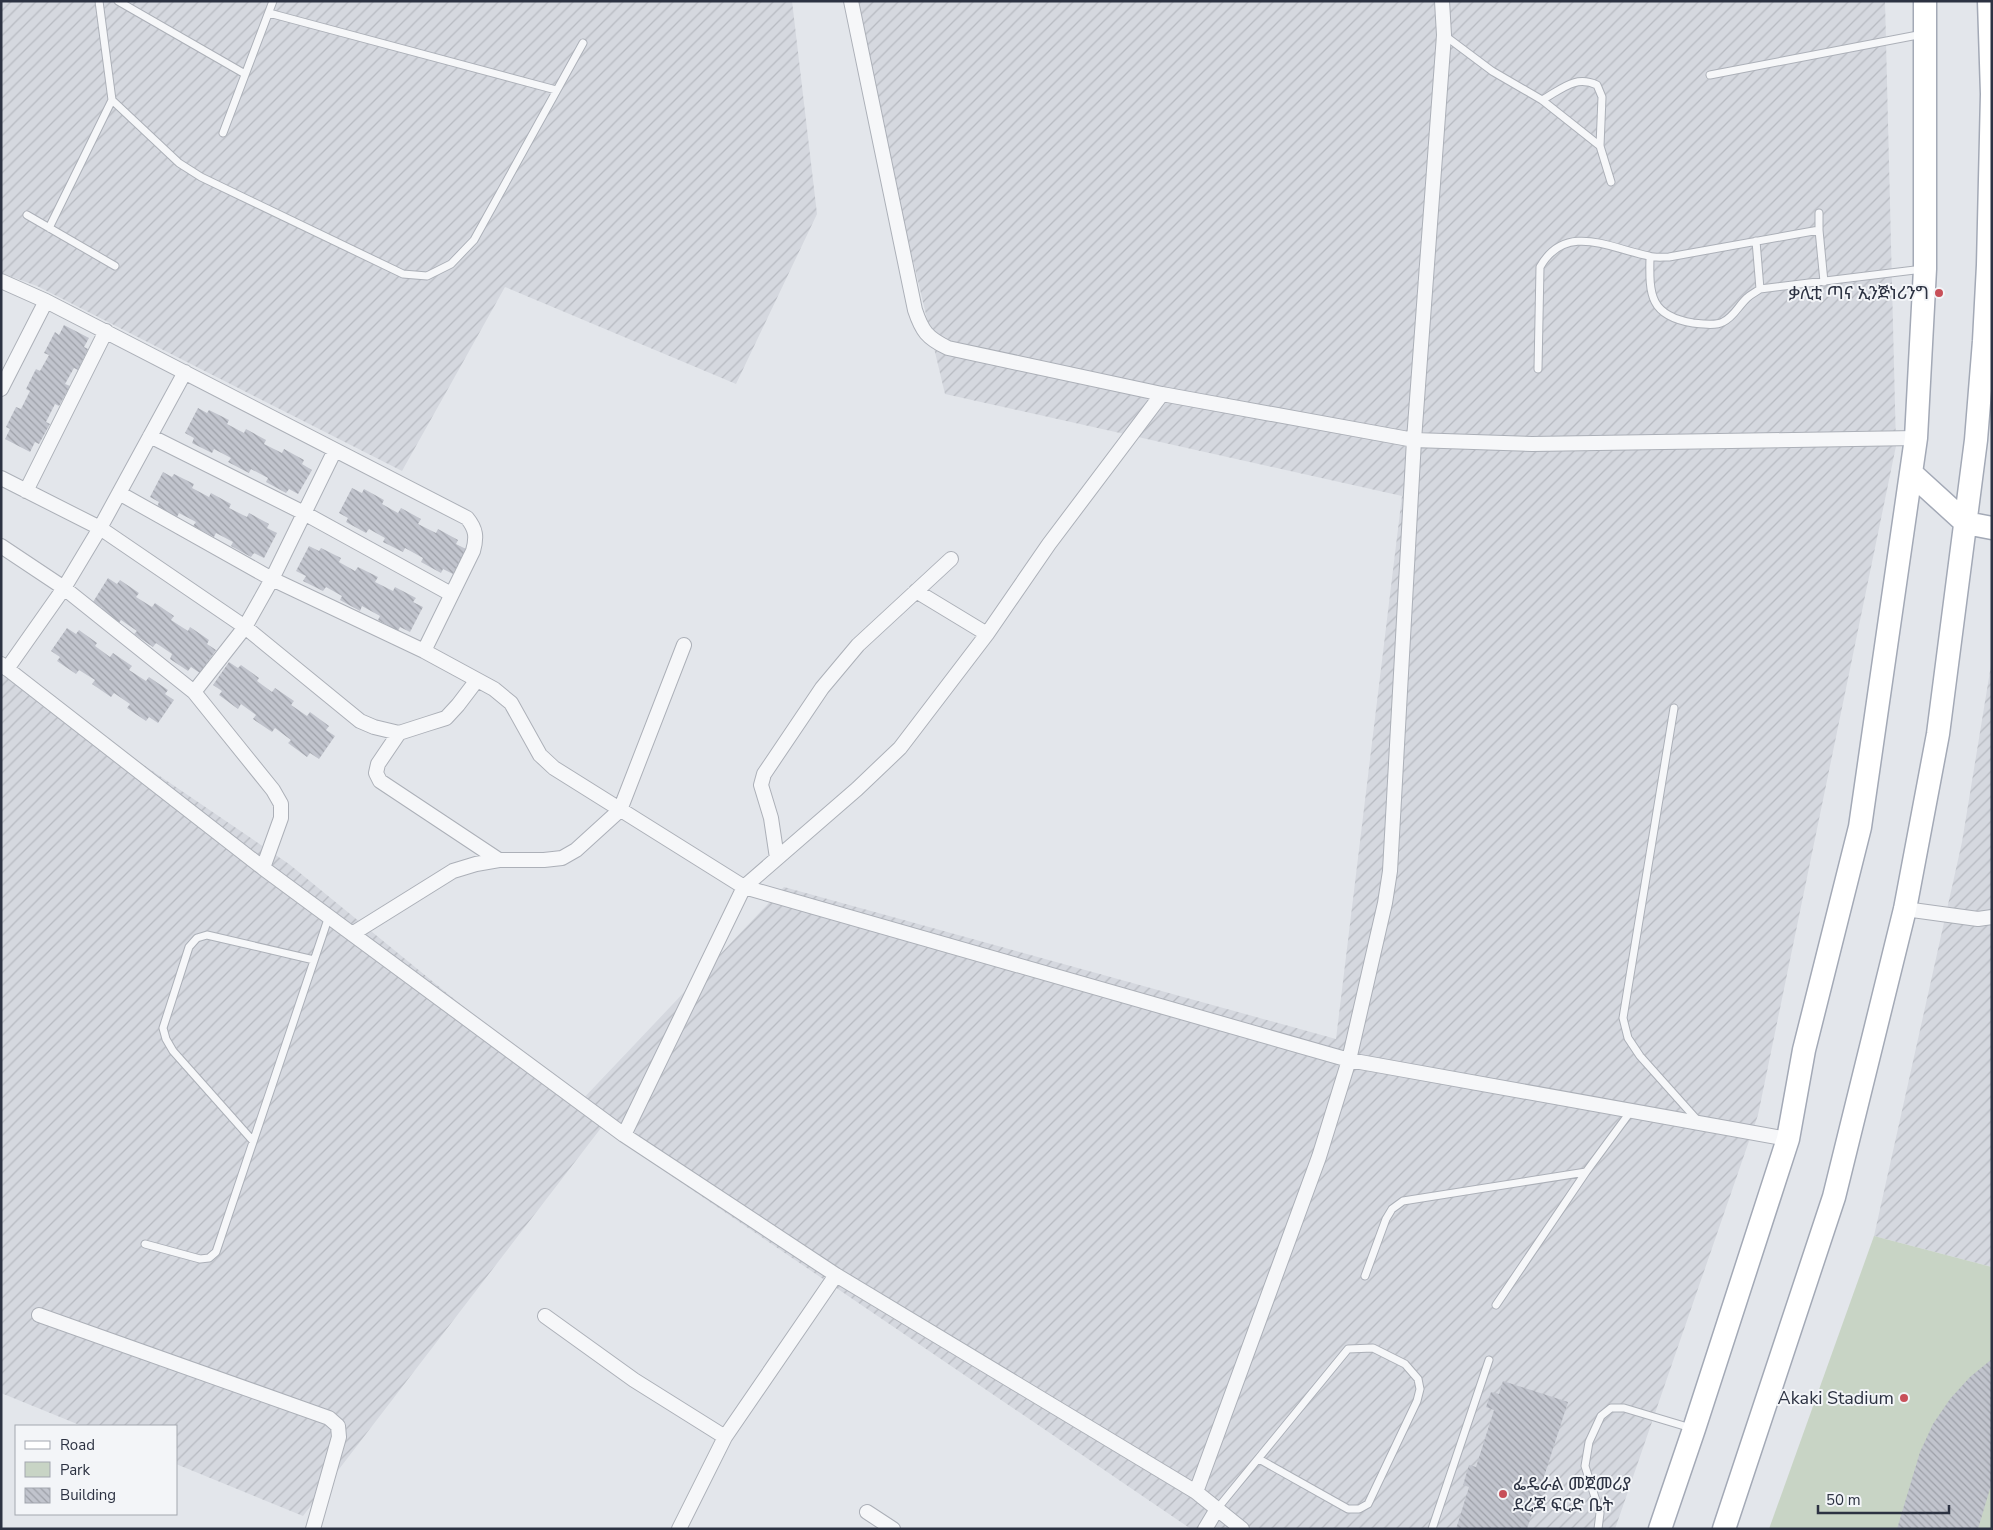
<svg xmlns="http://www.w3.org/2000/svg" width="1993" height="1530" font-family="'Nunito Sans','Noto Sans Ethiopic',sans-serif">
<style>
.industrial{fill:url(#industrial-furrows)}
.green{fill:#c8d4c5}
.building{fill:url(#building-back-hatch)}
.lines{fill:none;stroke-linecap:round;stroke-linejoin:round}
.lane-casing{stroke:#acb0b8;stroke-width:9}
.street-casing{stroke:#acb0b8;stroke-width:16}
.primary-casing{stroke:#a3a9b6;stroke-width:25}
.lane{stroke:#f6f7f9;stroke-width:7}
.street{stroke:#f6f7f9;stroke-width:14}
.primary{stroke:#fff;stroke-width:22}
.poi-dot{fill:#c85059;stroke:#f3f5f8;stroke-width:2}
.labels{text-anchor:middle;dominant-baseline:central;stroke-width:4;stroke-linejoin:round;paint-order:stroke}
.poi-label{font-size:18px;fill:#2c3242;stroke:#f3f5f8;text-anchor:end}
</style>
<defs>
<pattern id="industrial-furrows" width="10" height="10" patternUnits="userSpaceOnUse" patternTransform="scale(1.25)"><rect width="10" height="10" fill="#d5d8df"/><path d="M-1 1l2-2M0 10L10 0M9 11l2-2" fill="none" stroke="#b7bac1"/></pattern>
<pattern id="building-back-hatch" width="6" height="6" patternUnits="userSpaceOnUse" patternTransform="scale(1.25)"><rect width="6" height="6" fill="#c1c4cd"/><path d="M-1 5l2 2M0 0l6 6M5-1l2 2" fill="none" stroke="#9da0a8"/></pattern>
</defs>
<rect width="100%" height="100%" fill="#e3e6eb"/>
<path class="industrial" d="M1,1h791l25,213 -81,170 -231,-97 -103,184 -365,-185 -36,-13z
M851,1h1034l11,445 -138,669 -143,414h-424l-590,-401 -298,388 -127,-52v-38h-94l-81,-33v-725l288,196 291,238 204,-215 552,152 66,-543 -457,-102z
M1992,659v608l-118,-31 88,-394z"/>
<path class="green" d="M1874,1236l118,31v262h-223z"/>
<path class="building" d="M64,325l25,13 -5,9 4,2 -10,21 -4,-2 -9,16 5,2 -11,20 -4,-2 -9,18 4,2 -11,20 -4,-2 -5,10 -25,-13 5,-10 -4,-2 10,-20 5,2 9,-18 -4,-2 10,-20 4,2 9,-16 -5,-2 11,-21 4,3z
M198,408l9,5 2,-3 20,10 -2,4 17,9 2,-4 20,11 -2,4 18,9 2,-4 20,11 -2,4 10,6 -14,24 -9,-5 -3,4 -20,-11 2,-4 -17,-9 -2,4 -21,-11 3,-4 -17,-9 -2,4 -20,-10 2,-5 -9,-5z
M163,472l9,5 2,-3 20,10 -2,4 17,9 2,-4 20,11 -2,4 18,9 2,-4 20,11 -2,4 10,5 -13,25 -10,-5 -3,4 -20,-11 2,-4 -17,-9 -2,4 -21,-11 3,-4 -17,-9 -2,4 -20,-10 2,-5 -9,-5z
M352,488l10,5 2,-4 20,11 -2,4 16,9 3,-5 20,11 -3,5 18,9 2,-4 20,11 -2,4 10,5 -13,25 -10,-5 -2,4 -20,-11 2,-4 -18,-10 -2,4 -20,-10 2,-4 -16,-9 -3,4 -20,-11 2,-4 -9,-5z
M309,546l10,5 2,-3 20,10 -2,4 16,9 3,-4 20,10 -3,5 18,9 2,-4 21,11 -3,4 10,5 -13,25 -10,-5 -2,4 -20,-11 2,-4 -18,-10 -2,5 -20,-11 2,-4 -16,-9 -3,4 -20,-10 3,-5 -10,-5z
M108,578l9,6 3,-4 19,13 -3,4 16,10 3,-4 19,13 -3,4 17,11 2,-4 19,13 -2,4 9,6 -16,23 -9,-6 -3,4 -18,-12 2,-5 -16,-11 -3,4 -19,-13 3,-3 -16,-11 -3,4 -19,-12 3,-4 -9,-6z
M67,628l9,6 3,-4 18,13 -2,3 15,11 3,-4 19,13 -3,4 17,11 3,-4 19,13 -3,4 9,6 -16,23 -9,-6 -3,4 -19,-13 3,-4 -16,-11 -3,4 -19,-13 3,-4 -16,-10 -3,4 -19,-13 3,-4 -9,-6z
M229,662l9,6 3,-3 18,13 -2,3 15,11 3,-4 19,13 -3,4 16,11 3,-4 19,14 -3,4 9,6 -16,23 -9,-6 -3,4 -19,-14 3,-3 -16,-12 -3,4 -19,-13 3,-4 -15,-11 -3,5 -19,-14 3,-4 -9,-6z
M1992,1359v123l-14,47h-81l23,-77 13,-28 17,-25 20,-22z
M1503,1381l65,21 -27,84 5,2 -8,25 -5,-2 -6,18h-71l13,-42 -6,-2 6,-20 7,2 18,-57 -8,-3 5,-15 8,2z"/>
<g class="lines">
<defs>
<path id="lane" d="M118,1l127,73
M269,13l287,77
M1444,35l48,36 50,29 58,46
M1710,75l213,-41
M112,100l67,63 22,14 202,97 24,2 24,-12 23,-24 109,-197
M1542,100c20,-11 33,-25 55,-15l5,12 -2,49 11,36
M223,133l50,-132
M1819,213v17l5,52
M27,215l88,51
M49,228l63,-128 -13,-99
M1756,241l4,48
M1650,257c-1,38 0,59 43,66 9,1 23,3 30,-1 11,-5 16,-17 24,-24 4,-4 9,-6 13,-9l163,-20
M1538,369l2,-102c26,-46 71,-18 109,-11 6,2 13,1 20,1l150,-27
M1674,708l-51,310 5,20 12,18 59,66
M253,1141l-80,-90 -7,-12 -3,-11 26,-81 8,-9 10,-3 107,25
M145,1244l55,15 9,-1 7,-6 113,-336
M1365,1276l21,-57 6,-10 11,-8 183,-29
M1496,1305l90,-133 45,-61
M1217,1509l131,-160 25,-1 32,16 13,15 2,10 -3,12 -49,103 -9,5h-11l-89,-50
M1432,1529l57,-169
M1598,1529l2,-16 -15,-47 4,-24 12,-26 10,-8h13l67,20"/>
<path id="street" d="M851,1l64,309c7,21 12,28 33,38l214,46 252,46 118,4 384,-6
M1,281l45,20 421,217c9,11 10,19 6,33l-49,100
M1,389l45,-88
M150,436l154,77 147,81
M1,478l99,50 145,99 27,-48 152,72 70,38 17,14 29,52 14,13 190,119 113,-98 43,-41 87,-114 62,-90 113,-150
M26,491l80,-160
M119,493l153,86 63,-129
M1,546l63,42 130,104 79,98 8,14v14l-18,50
M916,591l71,43
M1,664l262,204 361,267 212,140 360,217 46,37
M7,669l57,-81 36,-60 85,-156
M194,692l51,-65 115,94 14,6 25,6 28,-9 19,-6 12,-13 19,-25
M399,733l-21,31 -2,9 4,8 119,79
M777,858l-6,-40 -10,-33 3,-11 58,-86 36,-43 93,-86
M1905,909l73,10 14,-2
M352,934l101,-63 23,-7 23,-4h45l18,-2 14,-8 44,-40 64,-165
M624,1135l120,-248 605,173 439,79
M39,1315l290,103 9,8 1,11 -26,92
M545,1316l89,64 91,57
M1196,1492l123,-335 30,-97 36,-157 5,-32 24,-431 30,-405 -2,-34
M867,1512l26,17
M679,1529l46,-92 111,-162
M1205,1529l12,-20"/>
<path id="primary" d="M1911,473l55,50 26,5
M1660,1529l34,-100 94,-290 16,-89 56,-223 56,-389 9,-169v-268
M1724,1529l110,-332 71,-288 33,-175 38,-294 8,-99 4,-76 4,-171 -3,-93"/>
</defs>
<use href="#lane" class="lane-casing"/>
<use href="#street" class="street-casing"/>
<use href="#primary" class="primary-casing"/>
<use href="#lane" class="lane"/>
<use href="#street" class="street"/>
<use href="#primary" class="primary"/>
</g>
<g class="poi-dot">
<circle cx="1939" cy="293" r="5"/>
<circle cx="1904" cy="1398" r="5"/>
<circle cx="1503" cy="1494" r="5"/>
</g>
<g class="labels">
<g class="poi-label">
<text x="1929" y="293">ቃሊቲ ጣና ኢንጅነሪንግ</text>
<text x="1894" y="1398">Akaki Stadium</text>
<text x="1513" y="1484" text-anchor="start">ፌዴራል መጀመሪያ<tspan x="1513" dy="21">ደረጃ ፍርድ ቤት</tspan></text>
</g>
</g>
<rect width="1993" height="1530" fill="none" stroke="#2c3242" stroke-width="5"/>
<rect x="15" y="1425" width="162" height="90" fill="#f3f5f8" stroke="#a3a7af"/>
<rect x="25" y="1441" width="25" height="8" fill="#ffffff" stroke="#a3a7af"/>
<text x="60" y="1450" font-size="15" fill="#2c3242">Road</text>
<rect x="25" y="1462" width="25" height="15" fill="#c8d4c5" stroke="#a3a7af"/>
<text x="60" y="1475" font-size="15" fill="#2c3242">Park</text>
<rect x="25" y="1488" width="25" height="15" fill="url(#building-back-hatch)" stroke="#a3a7af"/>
<text x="60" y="1500" font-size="15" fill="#2c3242">Building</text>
<path d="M1818 1505v8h131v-8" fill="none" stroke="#2c3242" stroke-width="2.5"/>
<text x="1826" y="1505" font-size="15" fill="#2c3242" stroke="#f3f5f8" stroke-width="4" paint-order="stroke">50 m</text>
</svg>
